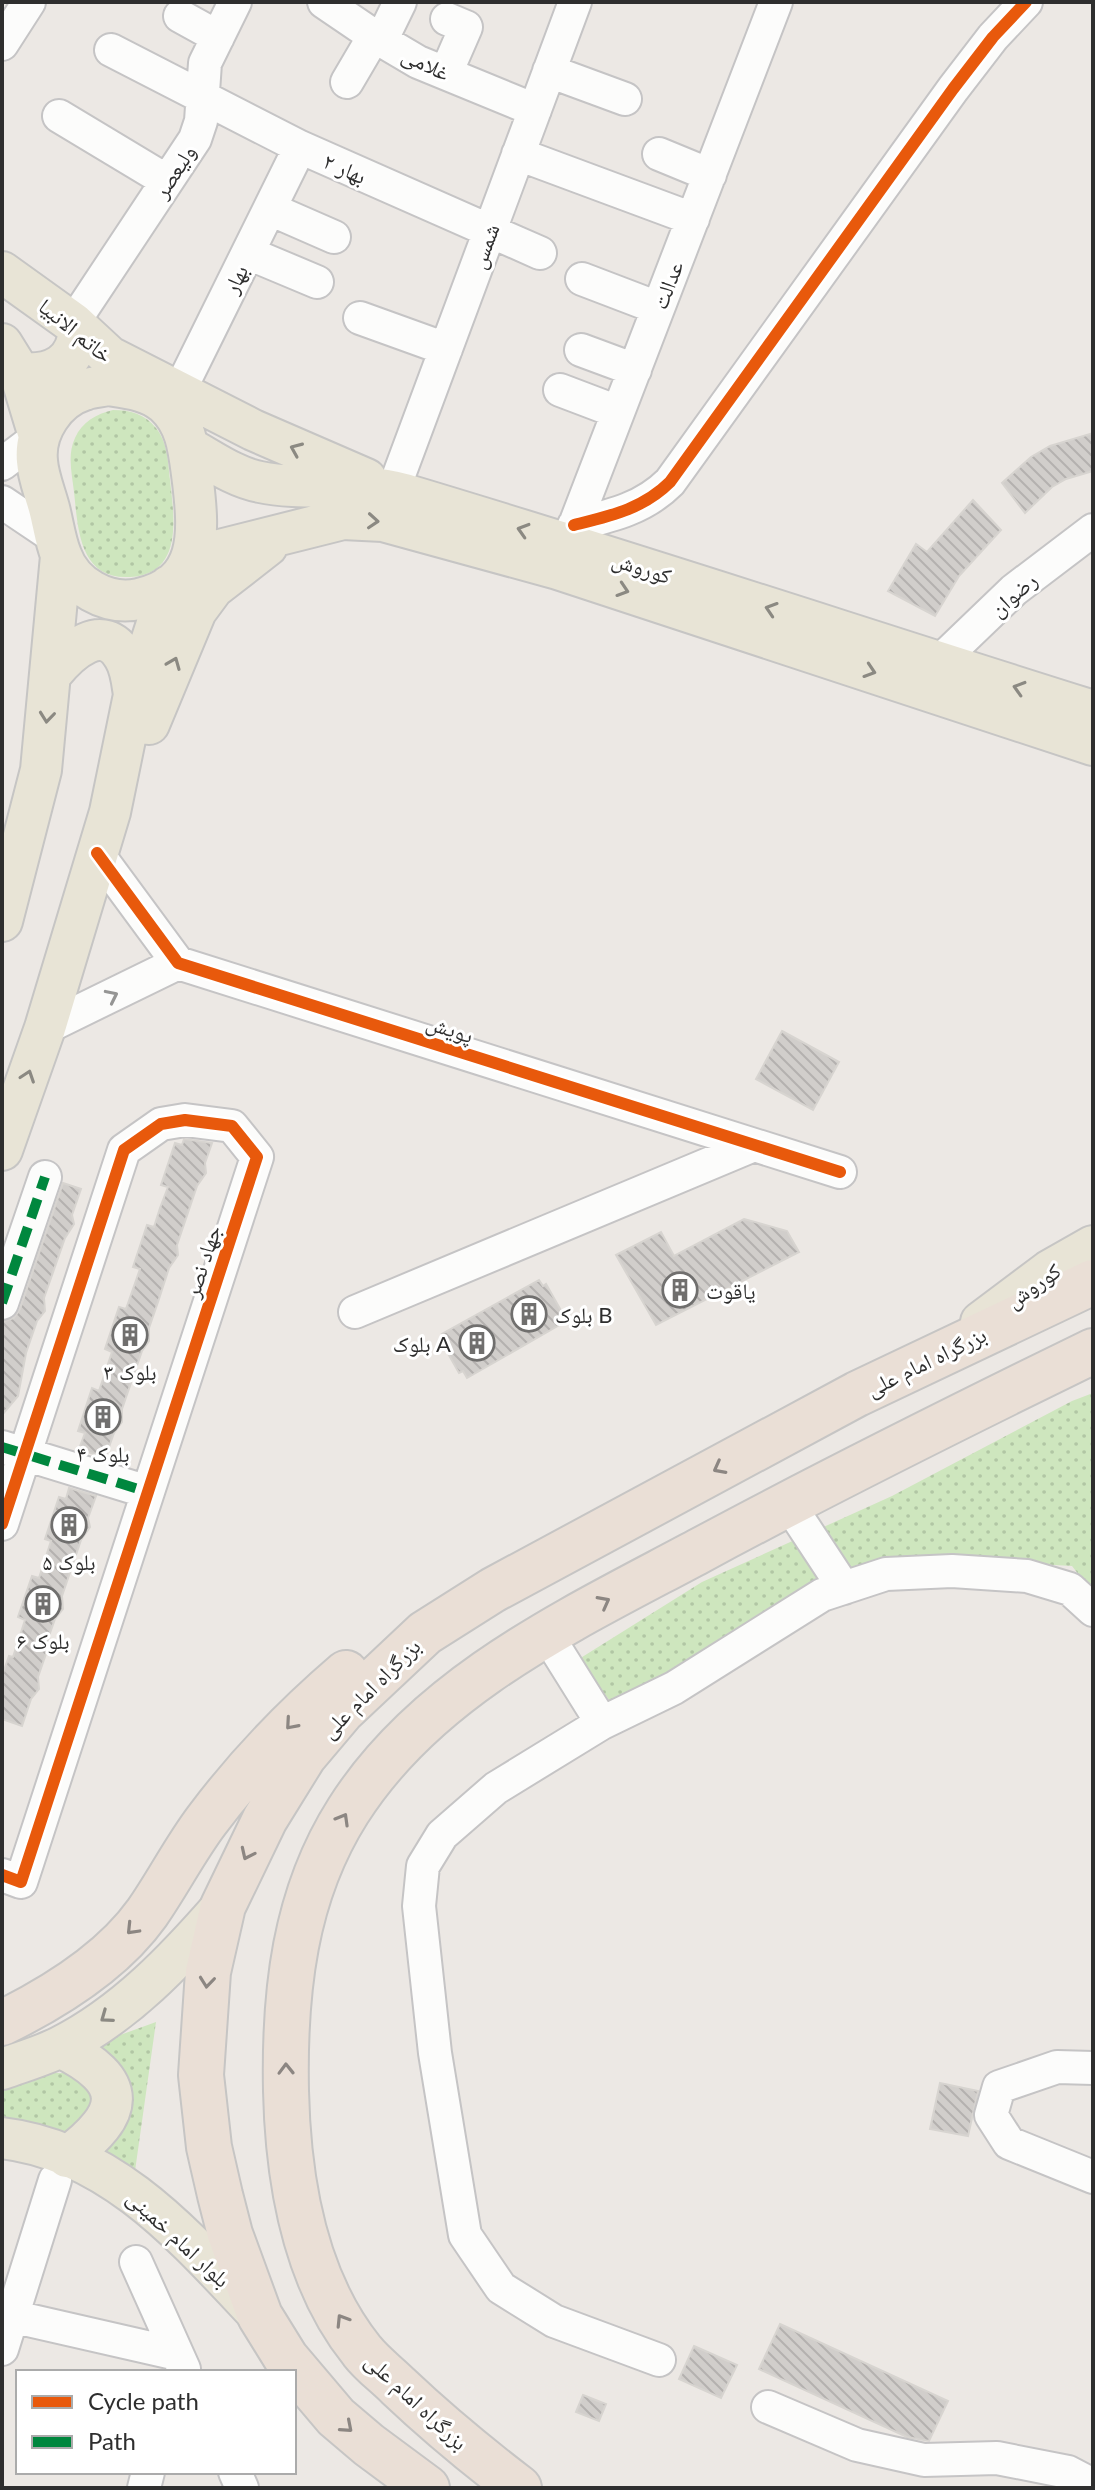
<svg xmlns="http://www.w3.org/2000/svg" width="1095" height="2490" font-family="Lato,'Noto Naskh Arabic',sans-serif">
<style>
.green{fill:url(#green-dots)}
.building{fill:url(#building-back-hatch);stroke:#d7d4d0;stroke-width:2}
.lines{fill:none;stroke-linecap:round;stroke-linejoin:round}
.minor-casing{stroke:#c5c4c5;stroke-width:36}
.major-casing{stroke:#c6c5c4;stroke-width:44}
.highway-casing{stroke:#c6c5c4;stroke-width:48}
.minor{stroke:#fcfcfb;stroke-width:32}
.major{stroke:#e8e4d6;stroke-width:40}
.highway{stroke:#eadfd6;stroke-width:44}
.quiet{stroke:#00873e;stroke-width:10;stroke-dasharray:20 10;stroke-linecap:butt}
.cycleway-casing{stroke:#fff;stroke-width:17}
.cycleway{stroke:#e8590c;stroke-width:12}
.oneway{stroke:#8b8982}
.oneway2{stroke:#959594}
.oneway3{stroke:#8c8682}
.labels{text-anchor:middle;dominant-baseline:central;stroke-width:6;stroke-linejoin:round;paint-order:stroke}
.street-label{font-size:22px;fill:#2e2e2e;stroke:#fff}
.poi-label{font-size:22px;fill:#2e2e2e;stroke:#fff}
</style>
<defs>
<pattern id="green-dots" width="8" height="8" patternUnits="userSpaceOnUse" patternTransform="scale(2)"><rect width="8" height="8" fill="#cee6be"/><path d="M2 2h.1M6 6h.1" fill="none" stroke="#b1c6a4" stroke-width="1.8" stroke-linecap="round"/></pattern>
<pattern id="building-back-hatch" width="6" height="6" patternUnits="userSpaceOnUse" patternTransform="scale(2)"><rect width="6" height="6" fill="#d1cecb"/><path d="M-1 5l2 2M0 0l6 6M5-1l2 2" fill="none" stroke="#b4b1af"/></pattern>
</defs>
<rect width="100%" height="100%" fill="#ece8e4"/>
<path class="green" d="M113,410c17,0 32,4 43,18 12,15 12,35 14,52 4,37 14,94 -40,97 -51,3 -52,-49 -56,-85 -2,-18 -7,-37 1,-54 7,-16 21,-24 38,-28z
M1093,1393v200l-21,-27 -121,-7 -116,16 -223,129 -33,-45 123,-77 190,-86 180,-95z
M156,2022l-21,149 -35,-13 -13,-111z
M50,2073h18l23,12 6,25 -34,29 -61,-19v-34z"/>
<path class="building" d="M1093,433v38l-27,8 -14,8 -27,26 -23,-30 29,-26 19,-11z
M973,500l28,30 -42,46 -24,40 -47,-25 28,-47 11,8z
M782,1031l57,31 -26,48 -57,-31z
M184,1139l28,4 -7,20 1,10 -9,13 -20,59 1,10 -9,13 -11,34 -9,26v13l-7,10 -20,58v13l-8,11 -9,25 -26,-9 6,-16 -7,-2 14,-43 7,3 13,-39 -7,-3 14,-42 7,2 14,-40 -7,-2 14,-42 7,2 6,-19 8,-21 -7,-2 14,-42 7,2z
M63,1183l18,6 -9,26 2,9 -9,14 -21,60 1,13 -8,10 -11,32 -8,43 -16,19v-93l12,-4 6,-9z
M744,1219l43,12 12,21 -143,73 -40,-70 45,-23 13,24z
M539,1280l4,6 3,-2 17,30 -4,2 4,7 -96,55 -4,-7 -4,2 -17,-30 4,-2 -4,-7z
M69,1488l27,8 -8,22 2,9 -9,13 -19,56 1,13 -8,10 -11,31 3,1 -9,26 1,12 -8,10 -9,27 -20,-7v-43l7,-20 4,1 12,-37 -7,-3 14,-41 7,2 12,-37 -6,-2 14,-42 7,2z
M940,2083l38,8 -10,45 -38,-7z
M780,2324l168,77 -19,40 -22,-4 -148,-68z
M694,2346l43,19 -16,33 -42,-19z
M583,2395l23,9 -7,17 -23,-9z"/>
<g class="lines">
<defs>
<path id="minor" d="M324,2l50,34 44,26 117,48
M180,16l38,21
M381,41l19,-39
M2,44l27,-42
M111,50l189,97 240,106
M549,71l76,28
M446,73l20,-46 -19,-8
M347,82l27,-46
M59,116l108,65
M518,154l175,65
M659,154l51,21
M270,209l64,28
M248,253l69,29
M582,279l76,29
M360,318l86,31
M73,323l122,-184 6,-18 4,-58 30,-61
M581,350l54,20
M560,390l58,22
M170,410l130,-263
M2,464l37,-28
M393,491l182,-489
M2,502l55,37
M574,525c36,-9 69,-16 96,-43l283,-393 40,-52 33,-35
M569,540l207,-538
M938,663l76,-73 79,-60
M97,853l81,110 662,209
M45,1028l133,-65
M2,1303l43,-126
M355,1312l399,-167
M2,1447l146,45
M788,1503l56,85
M2,1524l122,-374 37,-26 24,-4 47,6 25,31 -236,725 -19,-7
M547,1635l55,88 72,-35 148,-93 64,-21 66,-3 75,5 43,13 23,21
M602,1723l-106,65 -54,47 -19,31 -4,40 16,147 30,182 36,53 53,33 105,39
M1093,2068l-36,-1 -58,20 -8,28 18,28 84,34
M136,2262l48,107
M2,2314l175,40
M2,2349l53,-169
M768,2407l89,38 67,15 73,-2 71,14 25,13
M235,2472l7,16
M144,2488l4,-16"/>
<path id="major" d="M2,272l71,51 56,52
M2,344l18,29 19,63
M110,357l143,73 113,49
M20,373c32,3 57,-9 59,-44
M108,385c20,3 41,5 57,19 23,21 24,49 28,78 6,51 10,103 -54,117 -32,7 -67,-13 -78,-44 -6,-15 -8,-32 -12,-47 -4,-15 -11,-32 -12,-47 -3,-30 18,-62 47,-71 7,-3 16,-3 24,-5z
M189,448c22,12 45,29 71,34 47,10 97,-2 144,12 231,69 459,145 689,217
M192,557l151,-38 40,2 175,48 535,176
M52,673c17,-21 51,-53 72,-16 7,11 8,25 10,38
M149,724l47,-113 17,-23 54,-42
M2,921l39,-151 20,-214
M2,1150l43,-122 65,-216 24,-117 35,-109
M981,1322l68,-51 44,-25
M60,2047c70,34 66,66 7,110
M2,2069c19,-7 40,-13 58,-22 65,-33 116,-87 163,-141
M2,2138c111,13 185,101 257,177"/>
<path id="highway" d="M2,2023c53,-26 110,-61 145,-110 21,-30 38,-64 60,-93 39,-52 90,-105 139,-147
M427,2488l-58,-43 -33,-28 -50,-59 -26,-42 -30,-82 -10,-39 -11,-48 -8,-72 7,-103 15,-66 42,-87 39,-63 38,-45 83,-78 68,-43 364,-196 236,-112
M519,2488c-42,-32 -83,-66 -121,-102 -12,-12 -26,-22 -36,-35 -58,-72 -74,-170 -76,-260 -2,-98 8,-195 62,-280 80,-126 224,-192 351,-260 130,-70 261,-135 394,-200"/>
</defs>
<use href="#minor" class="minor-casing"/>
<use href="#major" class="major-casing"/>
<use href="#highway" class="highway-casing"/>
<use href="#minor" class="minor"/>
<use href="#major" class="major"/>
<use href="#highway" class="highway"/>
<path class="quiet" d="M2,1303l43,-126
M2,1447l146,45"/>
<defs>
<path id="cycleway" d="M574,525c36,-9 69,-16 96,-43l283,-393 40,-52 33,-35
M97,853l81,110 662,209
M2,1524l122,-374 37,-26 24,-4 47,6 25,31 -236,725 -19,-7"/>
</defs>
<use href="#cycleway" class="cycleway-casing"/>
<use href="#cycleway" class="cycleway"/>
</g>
<defs><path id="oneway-chevron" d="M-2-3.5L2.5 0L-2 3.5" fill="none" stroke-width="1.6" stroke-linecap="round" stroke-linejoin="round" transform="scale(2)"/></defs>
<g class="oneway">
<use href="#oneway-chevron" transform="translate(296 449) rotate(-157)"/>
<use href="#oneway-chevron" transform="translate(373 521) rotate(4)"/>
<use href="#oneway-chevron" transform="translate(523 530) rotate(-163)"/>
<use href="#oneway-chevron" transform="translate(623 590) rotate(18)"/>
<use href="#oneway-chevron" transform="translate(771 609) rotate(-162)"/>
<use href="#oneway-chevron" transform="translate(174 663) rotate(-68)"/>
<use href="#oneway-chevron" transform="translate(870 671) rotate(18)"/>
<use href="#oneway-chevron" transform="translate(1019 688) rotate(-163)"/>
<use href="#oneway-chevron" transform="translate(47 717) rotate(96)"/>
<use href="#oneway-chevron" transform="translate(28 1076) rotate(-71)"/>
<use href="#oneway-chevron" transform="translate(106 2017) rotate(144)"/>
</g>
<use class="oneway2" href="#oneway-chevron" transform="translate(112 996) rotate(-26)"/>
<g class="oneway3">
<use href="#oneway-chevron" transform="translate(719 1468) rotate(152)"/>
<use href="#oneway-chevron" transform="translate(604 1602) rotate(-28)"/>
<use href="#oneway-chevron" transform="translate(291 1724) rotate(131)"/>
<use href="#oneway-chevron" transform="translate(343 1819) rotate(-60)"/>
<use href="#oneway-chevron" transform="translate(247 1854) rotate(115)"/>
<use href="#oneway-chevron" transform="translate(132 1929) rotate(134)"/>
<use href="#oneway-chevron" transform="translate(207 1982) rotate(96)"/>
<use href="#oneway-chevron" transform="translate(286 2069) rotate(-91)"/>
<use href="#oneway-chevron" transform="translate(342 2320) rotate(-122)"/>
<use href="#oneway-chevron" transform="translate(347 2427) rotate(41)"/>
</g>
<defs>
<symbol id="building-ring" viewBox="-11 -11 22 22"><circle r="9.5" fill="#fff" stroke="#706f6e" stroke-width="1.5"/><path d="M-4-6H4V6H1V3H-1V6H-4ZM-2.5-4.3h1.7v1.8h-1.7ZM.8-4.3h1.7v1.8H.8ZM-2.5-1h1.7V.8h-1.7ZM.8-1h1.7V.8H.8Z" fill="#706f6e"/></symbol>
</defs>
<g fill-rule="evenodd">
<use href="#building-ring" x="660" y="1270" width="40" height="40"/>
<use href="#building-ring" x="509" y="1294" width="40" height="40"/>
<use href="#building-ring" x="110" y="1315" width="40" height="40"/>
<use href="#building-ring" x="457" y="1323" width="40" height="40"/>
<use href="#building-ring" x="83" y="1397" width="40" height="40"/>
<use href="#building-ring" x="49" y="1505" width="40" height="40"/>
<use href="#building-ring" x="23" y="1584" width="40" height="40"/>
</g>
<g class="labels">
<g class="street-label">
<text transform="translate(426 63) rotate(25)">غلامی</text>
<text transform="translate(345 168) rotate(24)">بهار ۲</text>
<text transform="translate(174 171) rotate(-57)">ولیعصر</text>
<text transform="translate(484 246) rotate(-70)">شمس</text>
<text transform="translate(235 279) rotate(-64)">بهار</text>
<text transform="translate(667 285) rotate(-69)">عدالت</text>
<text transform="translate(76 330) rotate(39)">خاتم الانبیا</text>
<text transform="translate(642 567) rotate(18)">کوروش</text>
<text transform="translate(1013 594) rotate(-41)">رضوان</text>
<text transform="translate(450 1028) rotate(18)">پویش</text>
<text transform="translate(202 1261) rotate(-72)">جهاد نصر</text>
<text transform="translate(1033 1285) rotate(-35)">کوروش</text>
<text transform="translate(926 1361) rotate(-26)">بزرگراه امام علی</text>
<text transform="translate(370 1688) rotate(-45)">بزرگراه امام علی</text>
<text transform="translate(179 2238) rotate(43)">بلوار امام خمینی</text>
<text transform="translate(417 2401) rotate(43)">بزرگراه امام علی</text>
</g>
<g class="poi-label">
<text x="706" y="1290" text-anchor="start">یاقوت</text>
<text x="555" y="1314" text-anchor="start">بلوک B</text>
<text x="451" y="1343" text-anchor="end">بلوک A</text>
<text x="130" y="1371">بلوک ۳</text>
<text x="103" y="1453">بلوک ۴</text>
<text x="69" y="1561">بلوک ۵</text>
<text x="43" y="1640">بلوک ۶</text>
</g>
</g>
<rect width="1095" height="2490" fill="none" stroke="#2e2e2e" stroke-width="8"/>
<rect x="16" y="2370" width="280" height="104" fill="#ffffff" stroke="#ababab" stroke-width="2"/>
<rect x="32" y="2396" width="40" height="12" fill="#e8590c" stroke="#ababab" stroke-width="2"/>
<text x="88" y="2410" font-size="24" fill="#2e2e2e">Cycle path</text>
<rect x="32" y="2436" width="40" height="12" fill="#00873e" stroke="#ababab" stroke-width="2"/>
<text x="88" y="2450" font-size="24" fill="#2e2e2e">Path</text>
</svg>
